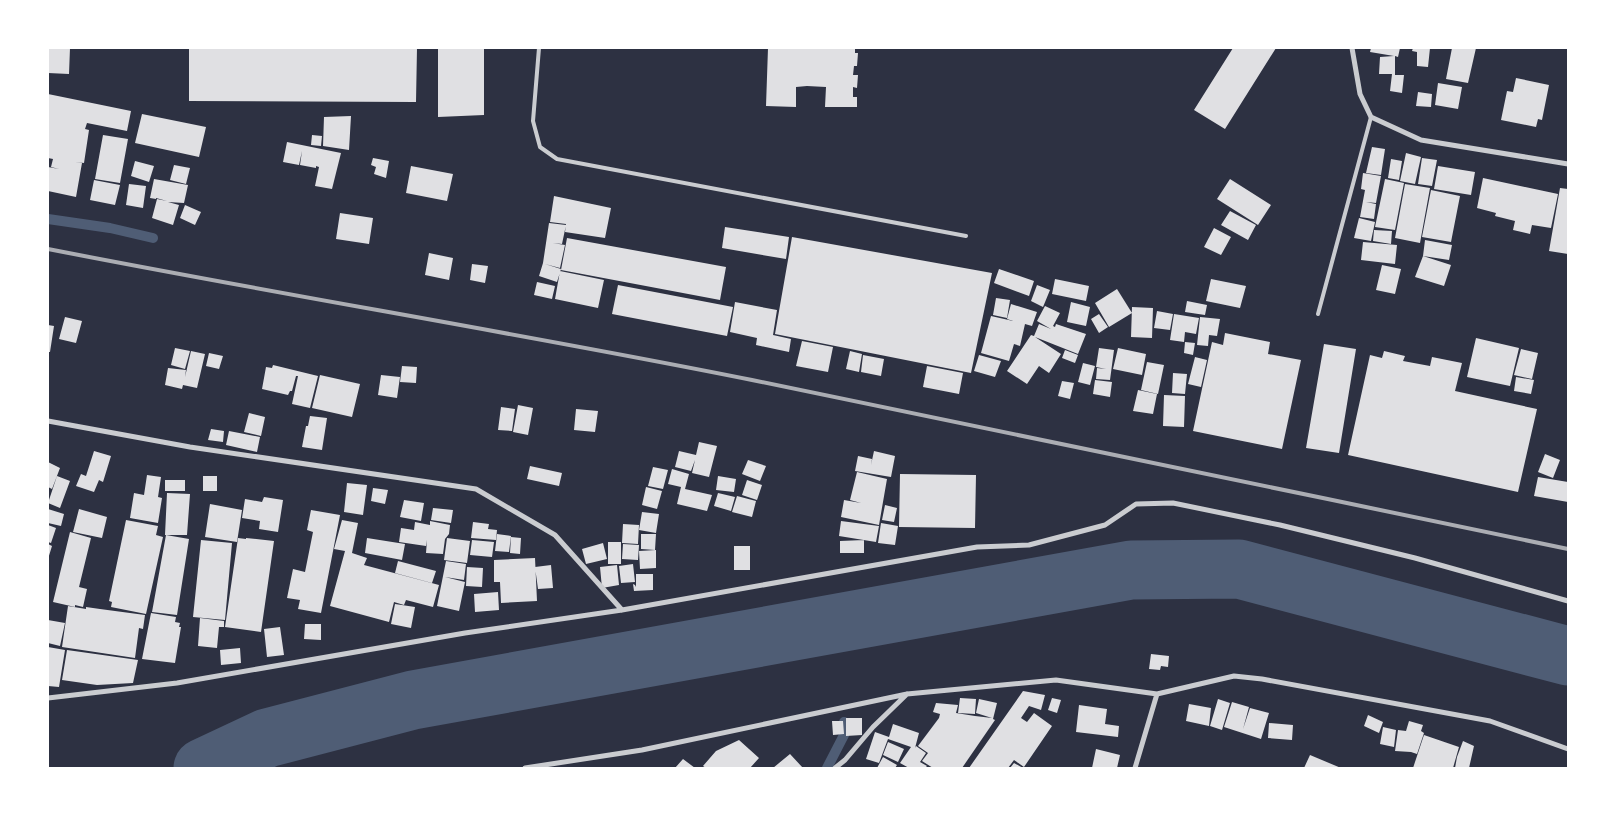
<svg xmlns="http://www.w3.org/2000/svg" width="1616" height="816" font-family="Montserrat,sans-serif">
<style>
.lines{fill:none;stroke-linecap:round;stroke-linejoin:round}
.stream{stroke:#4f5d75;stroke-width:10}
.river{stroke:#4f5d75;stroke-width:59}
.building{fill:#e0e0e3}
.service{stroke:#caccd0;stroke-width:4}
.minor{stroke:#caccd0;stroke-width:5}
.rail{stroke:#abadb3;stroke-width:4}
</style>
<rect width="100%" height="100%" fill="#2d3142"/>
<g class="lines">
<path class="stream" d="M48,219l62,9 43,10
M827,768l17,-33v-13"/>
<path class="river" d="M203,768l64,-30 146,-38 718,-130 108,-1 329,87"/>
</g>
<path class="building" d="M48,48h22l-1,26 -21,-1z
M189,48h228l-1,54 -227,-1z
M438,48h46v67l-46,2z
M768,48h87v5h3l-1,13h-3l-1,9h5l-1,13 -4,-1v10h4v10h-32l1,-20 -19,-1 -11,1v20l-30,-1z
M1233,48h43l-51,81 -31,-19z
M1371,48h29l-2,9 -3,-1v19h9l-2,18 -12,-2 2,-17h-13l1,-17 14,-1 -24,-4z
M1413,48h17l-2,19 -11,-1v-14l-5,-1z
M1452,48h24l-8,35 -22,-4z
M1516,78l33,7 -7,35 -4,-1 -2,8 -35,-7 6,-29 6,1z
M1438,83l24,4 -4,22 -23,-4z
M1418,92l14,2 -1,13 -15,-1z
M48,94l83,17 -4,20 -40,-8 -2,6 4,1 -5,33 -9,-1 7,1 -6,34 -28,-6v-24l11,2 -8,-2 2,-8 -5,-1z
M142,114l64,13 -7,30 -64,-14z
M351,116l-2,34 -26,-4 1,-29z
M103,135l25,4 -8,44 -25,-4z
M312,135l10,1 -1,10 -10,-1z
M287,142l54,11 -9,36 -17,-3 4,-19 -3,-1v2l-16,-3 2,-14 -3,14 -16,-3z
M1372,147l13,2 -4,26 -15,-2z
M1406,153l15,4 -6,27 -15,-3z
M373,158l16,3 -3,17 -12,-4 2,-7 -5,-2z
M1422,158l15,2 -5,26 -14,-2z
M1391,159l11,2 -3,19 -11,-2z
M135,161l19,5 -5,16 -18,-6z
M174,165l16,3 -4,16 -16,-4z
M411,166l42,8 -6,27 -41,-8z
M1438,166l37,6 -4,23 -37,-6z
M1363,173l18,3 -5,27 -10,-1 10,2 -2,15 -14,-2 5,-27 -4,-1z
M1483,178l75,16 -7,34 -19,-3 -2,9 -17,-4 2,-9 -20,-5 1,-3 -19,-5z
M154,179l34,6 -4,18 -16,-1 11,3 -6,20 -21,-7 5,-19 10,2 -11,-3v1l-6,-1z
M1230,179l41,26 -13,20 -41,-26z
M1385,179l19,4 -9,47 -20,-3z
M94,180l26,5 -5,20 -25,-5z
M129,184l17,2 -3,22 -17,-3z
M1405,184l25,4 -10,55 -25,-5z
M1560,188l8,1v65l-19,-3z
M1431,190l29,6 -9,46 -29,-5z
M554,196l57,12 -6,30 -40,-6 1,-8 -16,-2z
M185,205l16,7 -6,13 -15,-7z
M1230,211l26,14 -8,15 -27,-15z
M340,213l33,5 -4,26 -33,-5z
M1359,218l16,4 -4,19 -17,-3z
M549,223l17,2 -4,19 -9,-1 12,2 -5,23 -15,-4 16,5 -4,13 -18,-6 4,-13z
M725,227l64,10 -3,22 -64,-11z
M1214,228l17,9 -10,18 -17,-8z
M1374,230l18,1 -1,13 -18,-3z
M792,237l200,36 -21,100 -196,-39z
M567,238l159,29 -6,33 -159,-30z
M1425,240l27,5 -3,15 -26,-4 28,9 -7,21 -29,-9 8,-21z
M1363,242l34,3 -2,19 -34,-4z
M429,253l24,5 -4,22 -24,-5z
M472,264l16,2 -3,17 -15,-3z
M1382,265l19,4 -6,25 -19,-4z
M999,269l35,12 -5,15 -35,-13z
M560,271l44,9 -6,28 -43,-9z
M1055,279l34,7 -3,15 -34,-7z
M1211,279l35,7 -6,22 -34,-7z
M537,282l18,4 -3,13 -18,-4z
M618,285l115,22 -6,29 -115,-22z
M1037,285l13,5 -7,17 -12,-6z
M1117,289l15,24 -23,14 -14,-24z
M996,298l14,2 -3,18 -14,-3z
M1187,301l20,4 -2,10 -20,-3z
M735,302l42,8 -4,25 18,4 -2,13 -33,-7 1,-7 -27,-6z
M1071,302l19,5 -4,19 -19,-4z
M1011,304l26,8 -5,14 -7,-2 -5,22 -6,-2 -5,17 -28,-8 10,-37 22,5 -6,-2z
M1045,306l15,7 -7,13 2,1 1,-3 30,10 -8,20 -43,-17 26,17 -12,19 -10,-7 -12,18 -20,-13 24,-36 3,1 5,-12 12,5 -14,-8z
M1132,307l21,1 -1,30 -21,-1z
M1157,311l16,3 -3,16 -16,-2z
M1099,314l9,13 -9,6 -8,-14z
M1174,314l25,4 -3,16 -11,-2 -1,10 -14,-2z
M65,317l17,4 -6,22 -17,-4z
M1200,317l20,2 -3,17 -8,-1 -1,11 -11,-1z
M48,325l6,1 -4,26h-2z
M1225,333l45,9 -2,12 33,6 -19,89 -89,-18 19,-89 11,3z
M1476,338l43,10 -9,38 -43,-9z
M802,341l31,6 -5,25 -32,-6z
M1185,342l10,1 -2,12 -9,-2z
M1324,344l32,5 -17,104 -33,-5z
M175,348l15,3 -5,18 -14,-4z
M1099,348l15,2 -4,30 -14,-1 1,-11 9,1 -10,-2z
M1118,348l28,6 -4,21 -29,-6z
M1521,349l17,4 -6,26 -18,-4z
M1065,350l13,5 -3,8 -13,-5z
M191,351l14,3 -8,34 -14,-3 -1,4 -17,-4 3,-17 18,2 -1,7z
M850,351l12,3 -3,18 -13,-3z
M1384,351l21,5 -2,5 27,5 2,-9 30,6 -7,28 82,18 -19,83 -170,-37 22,-100 12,3z
M209,353l14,3 -4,13 -13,-3z
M863,355l21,4 -3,17 -20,-4z
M979,355l22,6 -6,16 -21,-6z
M1195,357l12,3 -6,27 -13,-3z
M1147,362l17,3 -6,29 -17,-4z
M1083,363l12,3 -5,19 -12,-3z
M273,365l45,11 -8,32 -18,-4 6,-28h-2l-4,15h-2l-2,4 -26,-6 4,-22 6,1z
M402,366l15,1 -1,16 -16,-1z
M927,366l36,7 -4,21 -36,-7z
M1173,373l14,1 -2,20 -13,-1z
M320,375l40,9 -8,33 -40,-9z
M381,375l19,2 -3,21 -19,-3z
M1516,377l18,3 -3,14 -17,-3z
M1095,380l17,2 -2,15 -17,-3z
M1062,381l12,2 -4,16 -12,-3z
M1138,390l19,4 -4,20 -20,-3z
M1164,395l21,1 -1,31 -21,-1z
M518,405l15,3 -5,27 -15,-3z
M501,407l14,2 -3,22 -14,-1z
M576,409l22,2 -3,21 -21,-2z
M249,413l16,4 -4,19 -17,-4z
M310,416l17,2 -5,32 -20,-3 4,-21h2z
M211,429l13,2 -1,11 -15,-2z
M229,431l31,6 -3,15 -31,-7z
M699,442l18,4 -8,31 -17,-4 3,-13 -4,11 -16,-4 4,-16 17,4z
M94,451l17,5 -8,26 -4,-2 -5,12 -18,-6 5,-12 5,2z
M874,451l21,5 -4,21 -36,-6 3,-15 14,3 -1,6z
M1545,454l15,6 -7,18 -15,-6z
M748,460l18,6 -6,15 -18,-7z
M48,462l12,6 -8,21 -4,-2z
M530,466l32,7 -3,13 -32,-7z
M653,467l15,3 -5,19 -15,-3z
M672,469l17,5 -4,15 27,6 -5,16 -30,-7 4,-17 -13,-3z
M857,472l30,7 -8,46 -38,-8 3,-17 17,3 -11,-3z
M900,474l76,1 -1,53 -76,-1z
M147,475l14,2 -3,20 4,1 -4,25 -28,-5 4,-25 10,2z
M57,476l13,5 -10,27 -12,-5z
M203,476h14v15h-14z
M718,476l18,3 -2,13 -18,-2z
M1538,477l30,5v20l-34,-6z
M165,480h20v11h-20z
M747,480l15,5 -5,15 -15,-5z
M347,483l20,2 -4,30 -19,-3z
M646,487l16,4 -5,18 -15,-4z
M373,488l15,2 -3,14 -14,-3z
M167,493l23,1 -3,41h-22z
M718,493l17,4 -4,14 -17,-5z
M737,496l19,5 -4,16 -20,-5z
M264,497l19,3 -5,32 -19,-3 1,-8 -18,-3 3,-19 17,3z
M404,500l20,3 -3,18 -21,-4z
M210,504l32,6 -5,32 -32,-5z
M885,505l12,3 -3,14 -12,-2z
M433,508l20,2 -2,13 -20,-3z
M48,509l16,5 -3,12 -13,-3z
M79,509l28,8 -5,21 -29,-6z
M311,510l29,5 -19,98 -23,-4 2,-9 -13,-2 6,-29 12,3 8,-40 -6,-2z
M642,512l17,2 -3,19 -17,-3z
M126,520l32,6 -2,9 7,2 -17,77 -35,-7 1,-5 -3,-1z
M342,520l16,3 -6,30 15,5 -3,7 75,20 -6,22 -27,-7 -2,5 -10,-3 -5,20 -59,-16 15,-55 -11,-2z
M430,521l20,4 -1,9 -4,5 -2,15 -17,-1 1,-13 -1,6 -27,-4 2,-14 13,2 1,-8 15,3z
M841,521l38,5 -3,16 -37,-6z
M473,522l16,2 -1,5 9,1 -1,10 -25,-2z
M881,523l17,3 -3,19 -17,-2z
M623,524l16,1 -1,19 -16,-1z
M48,525l8,3 -5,15 -3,-1z
M70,532l21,6 -12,49 8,2 -4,18 -8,-2v2l-22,-5z
M497,534l14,2 -2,16 -14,-1z
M641,534h15l-1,16 -14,-1z
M166,535l23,4 -12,76 -25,-3z
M511,537l10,1 -1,16 -10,-1z
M238,538l8,1v-1l28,3 -13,91 -36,-5z
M367,538l38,6 -3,16 -37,-7z
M447,538l23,3 -3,22 -23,-3z
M201,540l31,3 -7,77 -32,-3z
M472,540l22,2 -2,15 -22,-2z
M864,540v13h-24v-12z
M608,542h13v22h-13z
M603,543l4,16 -21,5 -4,-15z
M48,544l4,2 -4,13z
M623,544l16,1 -1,15 -16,-1z
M734,546h16v24h-16z
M656,550v18l-16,1 -1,-18z
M535,558l2,43 -36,2 -1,-21h-6v-22z
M398,561l38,10 -4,12 -37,-10z
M446,561l20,3 -2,16 -19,-3 20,5 -6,29 -22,-5z
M633,564l2,18 -14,1 -2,-17z
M551,565l2,23 -15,1 -3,-22z
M617,565l2,20 -17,3 -2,-21z
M467,567l16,1 -1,19 -16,-1z
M636,574h17v16l-19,1 -1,-7 2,1 1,2z
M498,592l1,18 -24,2 -1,-18z
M395,604l20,3 -4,21 -20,-4z
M68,606l18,3v-2l14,2 45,6 -2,14 -4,-1 -4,30 -73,-11z
M151,613l25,4 -1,5 5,1 -1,4h2l-6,36 -33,-4z
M200,618l24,3v6h-5l-2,21 -19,-2z
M48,620l17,3 -5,23 -12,-3z
M305,624h16v16l-17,-1z
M280,627l4,28 -17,2 -3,-28z
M48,647l17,3 -6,37 -11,-1z
M240,648l1,15 -20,2 -1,-15z
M67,650l71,10 -5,23 -36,2 -35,-5z
M1151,654l18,2 -1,11 -7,-1 -1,4 -11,-1z
M1023,691l22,4 -4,15 -12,-4 -8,12 6,4 7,-9 18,13 -28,41 -10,-7 -6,8h-39z
M960,698l16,1 -1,15 -17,-1z
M1052,698l9,2 -4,13 -9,-3z
M979,699l18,4 -4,16 2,1 -33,48h-29l-11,-7 6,-8 -10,-7 21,-28 1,-4 -7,-2 3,-9 22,2 -2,8 19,3v1v-1l17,2 -16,-5z
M1218,699l12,4 -8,27 -12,-4z
M1232,702l17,5 -6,22 7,-21 19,5 -8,26 -37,-12z
M1189,704l22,4 -2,18 -23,-5z
M1079,705l28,4 -2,15 14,2 -1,11 -42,-5z
M1368,715l15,7 -4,11 -15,-7z
M846,718h16v17l-16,1z
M832,721h11l1,13 -11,1z
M1409,721l14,4 -2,6 3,2 -7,21 -6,-2 -16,-1 3,-21 8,1z
M1269,723l24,2 -1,15 -24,-2z
M893,724l26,9 -4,15 1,-2 10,7 -6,9 7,4 -2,2h-16l-9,-5 11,-16 -23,-8 -9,24 -13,-4 9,-27 14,5z
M1383,727l13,3 -2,17 -14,-3z
M1424,735l35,12 -6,21h-40z
M739,740l20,18 -9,10h-44l-3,-2 13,-15z
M1463,741l11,5 -5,22h-14l2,-11z
M888,742l16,7 -6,13 -15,-7z
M1096,749l24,6 -3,13h-25z
M790,754l13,14h-30z
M1310,755l31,13h-37z
M883,757l14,8 -2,3h-18z
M683,759l12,9h-20z
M1014,763l9,5h-13z"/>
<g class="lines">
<path class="service" d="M539,48l-6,73 7,26 17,12 409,77
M1318,314l53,-197"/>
<path class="minor" d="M1352,48l8,46 11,23 50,23 147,24
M48,421l142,26 286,42 79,46 67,75
M48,698l129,-15 288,-50 157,-23 355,-63 52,-2 76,-20 31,-21 37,-1 107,22 135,33 153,43
M525,768l117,-18 265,-56 149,-14 101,14 77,-18 28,3 228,42 78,28
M835,768l10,-8 28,-33 34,-33
M1135,768l22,-74"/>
<path class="rail" d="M48,249c234,46 470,84 704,131 273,55 544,113 816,169"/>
</g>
<rect width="1616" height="816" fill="none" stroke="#ffffff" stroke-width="98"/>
</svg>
